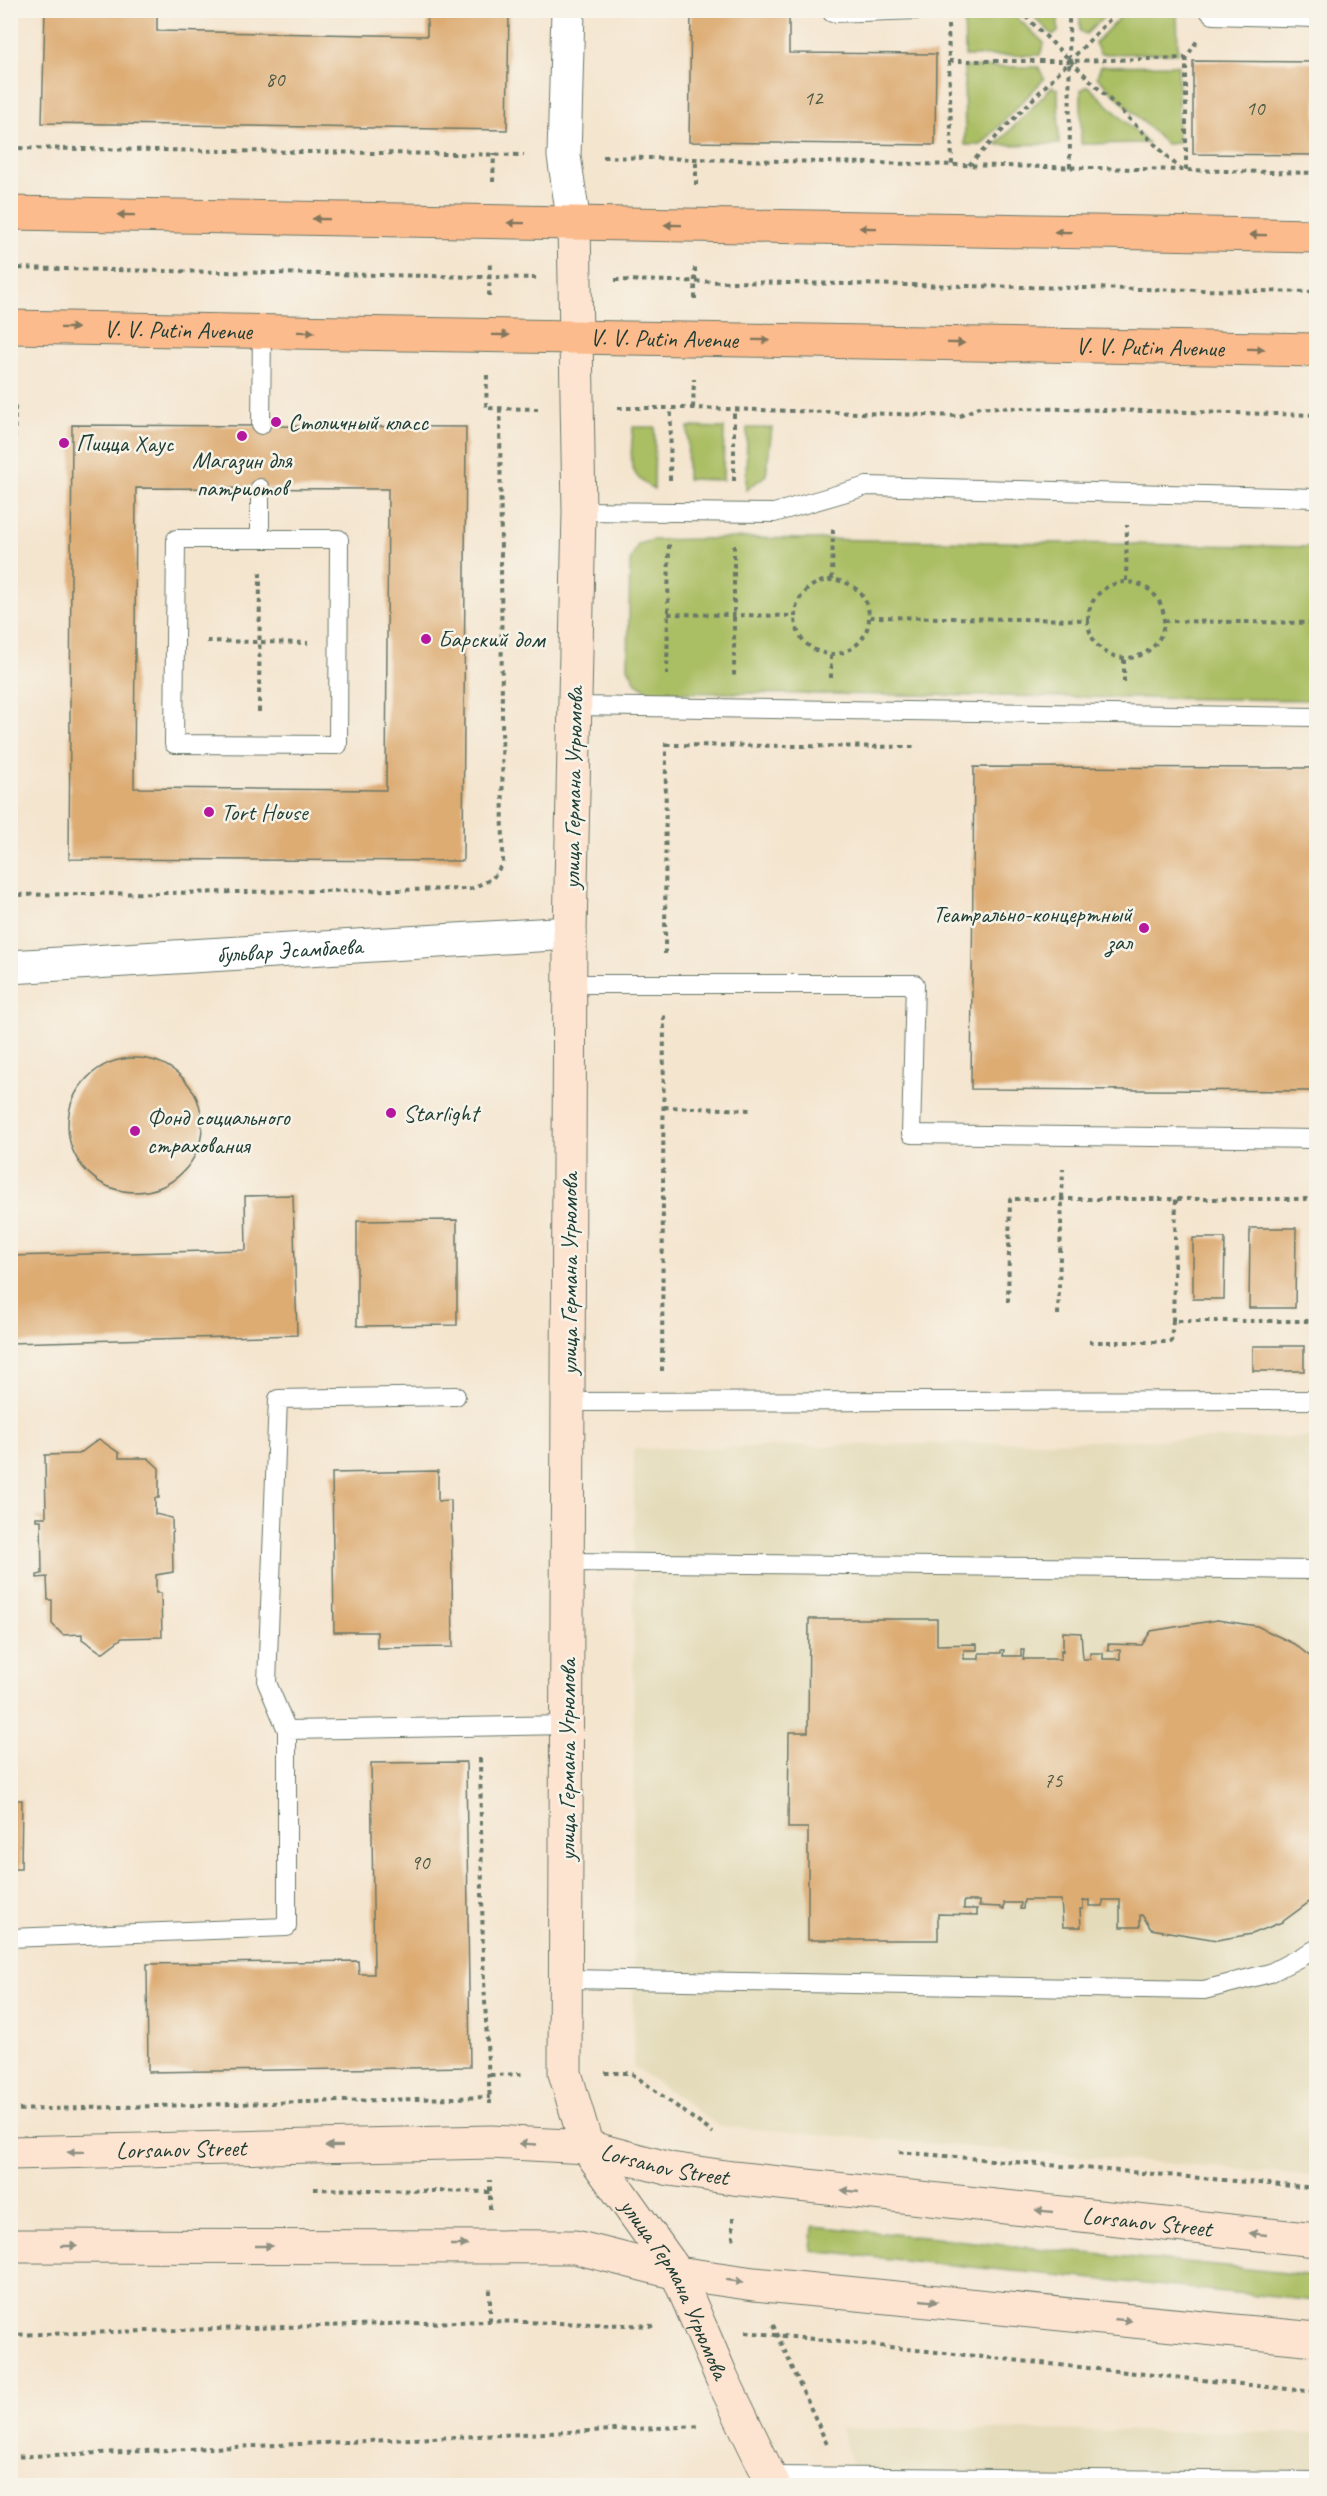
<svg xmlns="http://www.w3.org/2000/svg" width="1327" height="2496" font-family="Caveat,sans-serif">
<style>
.built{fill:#e4dbba}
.green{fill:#aabe63;stroke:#647e4c;stroke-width:1.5}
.building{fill:#ddac73;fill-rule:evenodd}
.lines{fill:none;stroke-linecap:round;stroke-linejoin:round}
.lane-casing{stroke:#6a786a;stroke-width:20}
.street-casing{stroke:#6a786a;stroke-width:35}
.secondary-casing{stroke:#6a786a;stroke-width:35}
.primary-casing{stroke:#6a786a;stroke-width:35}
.path{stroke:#6a786a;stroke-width:4;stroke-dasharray:4.5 4.5;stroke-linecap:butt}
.lane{stroke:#fff;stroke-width:18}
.street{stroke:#fff;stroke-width:33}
.secondary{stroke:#fde4d1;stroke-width:33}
.primary{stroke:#fbbb8c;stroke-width:33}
.oneway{fill:#82765c}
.oneway2{fill:#8e9082}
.poi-dot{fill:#b5179e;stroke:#f7f3e8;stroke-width:2}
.labels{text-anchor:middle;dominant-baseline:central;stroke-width:5;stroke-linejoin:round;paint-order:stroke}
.number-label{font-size:21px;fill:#4e5944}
.street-label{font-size:24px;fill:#1f3d34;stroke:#f7f3e8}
.poi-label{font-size:24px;fill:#1f3d34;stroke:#f7f3e8;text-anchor:start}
</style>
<rect width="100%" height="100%" fill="#f7f3e8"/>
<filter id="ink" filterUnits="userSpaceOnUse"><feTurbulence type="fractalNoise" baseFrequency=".0167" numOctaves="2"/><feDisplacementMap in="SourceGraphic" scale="12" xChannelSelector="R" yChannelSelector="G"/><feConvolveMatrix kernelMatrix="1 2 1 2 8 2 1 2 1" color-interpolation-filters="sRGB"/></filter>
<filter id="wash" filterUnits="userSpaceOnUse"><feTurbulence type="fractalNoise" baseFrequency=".008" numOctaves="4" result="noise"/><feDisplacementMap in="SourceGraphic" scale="24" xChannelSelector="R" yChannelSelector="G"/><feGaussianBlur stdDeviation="1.35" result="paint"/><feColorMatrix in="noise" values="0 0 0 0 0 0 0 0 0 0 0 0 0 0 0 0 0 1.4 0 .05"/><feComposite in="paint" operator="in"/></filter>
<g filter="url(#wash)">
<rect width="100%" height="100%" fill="#f4e5cf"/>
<path class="built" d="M1316,1437v739l-597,-50 -86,-60 1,-617z
M841,2428l475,5v52h-458z"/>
<path class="green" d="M964,11h46l34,32 -4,12 -75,1z
M1028,11h30v21l-5,3z
M1080,11v-1l30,1 -24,23 -6,-3z
M1126,11h51l1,42 -78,1 -5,-11z
M1178,65v78l-12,1 -69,-67 4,-11z
M1039,67l5,12 -63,66h-16l-1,-78z
M1088,86l60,57 -67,1v-54z
M1052,87l6,2 1,55 -63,1z
M633,427h22l-1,62c-31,-15 -22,-33 -21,-62z
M688,427l36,1 -1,52 -36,-1z
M747,428h25l-6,47 -20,15z
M745,538l571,9v153l-666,-8 -14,-9 -8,-16 2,-105 8,-18 15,-4z
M813,2226l503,50v25l-505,-50z"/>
<g id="blocks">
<path class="building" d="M45,10h112v21l270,5v-26h82l-2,120 -465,-7z
M691,10h98v43l147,1 -1,91 -246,-3z
M1193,61l123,1v93l-123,-1z
M72,425l394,2 -3,434 -394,-2zM136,488l252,1 -2,301 -252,-2z
M974,767l342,1v323l-345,-2z
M68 1125a67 67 0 1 1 134 0a67 67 0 1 1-134 0Z
M293,1195l4,140 -287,8v-87l236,-6 -1,-54z
M457,1220v105l-100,1v-105z
M1250,1228h46l-1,80h-46z
M1193,1238h32l-1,61h-31z
M1253,1346h51v25h-51z
M99,1439l20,14v5h29l11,10v30h-4v16l17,4 1,54 -17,3v18h5l1,44 -40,1 -20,15 -20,-14v-5l-19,1 -11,-11v-24h-4l-1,-23 -10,1v-3l5,-1 -1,-54h-5v-3h10l-1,-62 34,-1z
M438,1471v30l13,-1 2,147 -76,1v-16h-43l-2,-159z
M809,1619h128v26l40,-1v6h-13v9h15v-6h22v-3h3l-1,6h18v-6h3l-1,9h38v-9l2,1v-19l18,1 2,26h7v-6h13v6h17v-9l-12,1v-7l34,1 9,-14 66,-11 40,6 37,18 22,17v236l-34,25 -30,12 -35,6 -66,-11 -9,-14h-2v12h-20v-27h-17v6h-14v-6l-6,1v8h-3l1,18h-18l-2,-27h-37l-1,9h-3l1,-6h-17v6h-3v-2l-22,-1v-5h-15v8h13v6l-39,-1v26h-130v-112h-20l1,-96h19z
M466,1762l4,305 -322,5 -1,-108 211,-3 1,13h15l-3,-211z
M10,1800h12l-1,69h-11z"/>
</g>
</g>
<g filter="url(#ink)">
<use href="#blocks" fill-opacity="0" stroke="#6a786a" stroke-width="1.5"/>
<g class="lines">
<defs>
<path id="lane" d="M832,10v3l87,-3
M1208,10l5,5 103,3
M261,425l1,-94
M579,511l195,2 93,-27 449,12
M176,539h163l-1,206 -164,-1z
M260,539v-51
M575,706l741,11
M570,984h345l-4,150 405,5
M569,1402l747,-2
M568,1562l748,8
M287,1730l-20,-47 11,-284 178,-3
M10,1938l277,-11v-197l280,-5
M566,1979l638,11 66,-17 46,-24
M771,2476l545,5"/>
<g id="street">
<path d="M568,10l-4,146 10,68"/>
<path id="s1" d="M10,967l560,-34"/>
</g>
<g id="secondary">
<path id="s2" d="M574,224l5,287 -9,422 -5,1140 22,74 90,126 45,105 52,108"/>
<path id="s3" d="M10,2153l481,-11 96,5 83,22 63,9 583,62"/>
<path d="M10,2246l565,1 102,26 77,11 562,55"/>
</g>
<g id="primary">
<path d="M10,213l1306,23"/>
<path id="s4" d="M10,327l1306,23"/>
</g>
</defs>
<use href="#lane" class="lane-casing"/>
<use href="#street" class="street-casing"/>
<use href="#secondary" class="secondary-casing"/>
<use href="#primary" class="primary-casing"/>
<path class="path" d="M1019,10l162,160
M1069,10l1,158
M948,25l4,140
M949,61h120l117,-3 11,-17
M10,148l514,7
M603,157l713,16
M969,165l150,-155
M1186,170v-112
M493,182l1,-29
M696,185v-25
M10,268l526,10
M615,280l701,12
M489,296l1,-35
M695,299v-34
M487,375l-1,33 52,1
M618,408h75l267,8 19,-9 337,8
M693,408l1,-29
M670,480l1,-72
M734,481v-72
M734,545v131
M832,579l1,-50
M795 617a37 37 0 1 1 74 0a37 37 0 1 1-74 0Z
M1126,581l1,-56
M1088 620a38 38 0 1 1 76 0a38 38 0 1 1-76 0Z
M10,609l5,-205
M668,614l126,2
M870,617l218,3
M1164,621l152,2
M207,641l101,2
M667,675l2,-131
M831,678v-23
M1124,682v-24
M259,712l1,-143
M666,745l249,2
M10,895l460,-6 22,-10 11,-16 -3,-455
M665,954l1,-215
M664,1107l89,3
M1008,1302l2,-103h306
M1058,1315l5,-146
M1173,1321l3,-122
M1089,1342h82l2,-21h143
M662,1371l2,-356
M480,1758l3,202 7,144
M605,2073h26l82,60
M490,2075l36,-1
M10,2110l480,-13
M899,2152l417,36
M314,2189l176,3
M490,2209v-29
M733,2217v20l2,5
M490,2321v-36
M773,2325l54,119
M746,2332l570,60
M10,2335l480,-14 167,5
M10,2457l692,-31"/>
<use href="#lane" class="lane"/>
<use href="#street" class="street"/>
<use href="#secondary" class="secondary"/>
<use href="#primary" class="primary"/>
</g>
<defs><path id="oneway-solid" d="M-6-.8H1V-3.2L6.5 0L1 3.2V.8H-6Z" transform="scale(1.5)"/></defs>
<g class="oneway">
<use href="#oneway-solid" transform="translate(126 215) rotate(-179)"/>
<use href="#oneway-solid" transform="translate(321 219) rotate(-179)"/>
<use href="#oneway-solid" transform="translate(516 223) rotate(-179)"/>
<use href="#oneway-solid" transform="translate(673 225) rotate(-179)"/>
<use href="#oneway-solid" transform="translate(868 228) rotate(-179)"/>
<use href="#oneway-solid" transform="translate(1063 232) rotate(-179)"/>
<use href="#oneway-solid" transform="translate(1258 235) rotate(-179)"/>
<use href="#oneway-solid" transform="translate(69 328) rotate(1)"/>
<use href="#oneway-solid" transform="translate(306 332) rotate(1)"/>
<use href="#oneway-solid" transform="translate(501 335) rotate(1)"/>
<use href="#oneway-solid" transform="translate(761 340) rotate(1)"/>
<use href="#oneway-solid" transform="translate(956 343) rotate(1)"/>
<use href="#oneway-solid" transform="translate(1256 349) rotate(1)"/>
</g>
<g class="oneway2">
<use href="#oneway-solid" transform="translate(528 2144) rotate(-177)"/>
<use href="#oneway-solid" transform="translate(334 2146) rotate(179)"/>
<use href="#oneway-solid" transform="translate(76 2152) rotate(179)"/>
<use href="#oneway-solid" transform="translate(850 2191) rotate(-174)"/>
<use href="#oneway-solid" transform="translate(1044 2211) rotate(-174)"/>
<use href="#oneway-solid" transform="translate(1258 2234) rotate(-174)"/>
<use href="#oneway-solid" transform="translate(459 2245)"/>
<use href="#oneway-solid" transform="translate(69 2246)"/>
<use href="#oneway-solid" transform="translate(264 2246)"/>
<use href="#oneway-solid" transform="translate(735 2281) rotate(8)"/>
<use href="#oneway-solid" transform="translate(929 2301) rotate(6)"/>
<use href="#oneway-solid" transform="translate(1123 2320) rotate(6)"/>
</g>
</g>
<g class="poi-dot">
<circle cx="276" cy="422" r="6"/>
<circle cx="242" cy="436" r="6"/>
<circle cx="64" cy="443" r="6"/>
<circle cx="426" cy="639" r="6"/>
<circle cx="209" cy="812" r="6"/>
<circle cx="1144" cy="928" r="6"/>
<circle cx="391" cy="1113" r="6"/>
<circle cx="135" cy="1131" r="6"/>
</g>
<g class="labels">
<g class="number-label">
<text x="275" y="79">80</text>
<text x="813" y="98">12</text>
<text x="1255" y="108">10</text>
<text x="1053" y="1780">75</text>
<text x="420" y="1862">90</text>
</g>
<g class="street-label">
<text stroke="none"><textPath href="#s4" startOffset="168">V. V. Putin Avenue</textPath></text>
<text stroke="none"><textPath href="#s4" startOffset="654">V. V. Putin Avenue</textPath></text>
<text stroke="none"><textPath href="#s4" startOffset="1140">V. V. Putin Avenue</textPath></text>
<text transform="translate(573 788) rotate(-89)">улица Германа Угрюмова</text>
<text stroke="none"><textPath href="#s1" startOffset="280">бульвар Эсамбаева</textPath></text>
<text transform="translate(569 1274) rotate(-90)">улица Германа Угрюмова</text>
<text transform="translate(567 1760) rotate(-90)">улица Германа Угрюмова</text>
<text stroke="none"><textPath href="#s3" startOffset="171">Lorsanov Street</textPath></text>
<text stroke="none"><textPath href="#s3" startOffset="657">Lorsanov Street</textPath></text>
<text stroke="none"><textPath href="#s3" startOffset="1143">Lorsanov Street</textPath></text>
<text stroke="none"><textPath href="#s2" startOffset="2094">улица Германа Угрюмова</textPath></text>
</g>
<g class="poi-label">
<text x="288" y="422">Столичный класс</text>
<text x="76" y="443">Пицца Хаус</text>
<text x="242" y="460" text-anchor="middle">Магазин для<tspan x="242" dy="28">патриотов</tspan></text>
<text x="438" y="639">Барский дом</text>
<text x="221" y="812">Tort House</text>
<text x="1132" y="914" text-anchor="end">Театрально-концертный<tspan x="1132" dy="28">зал</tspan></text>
<text x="403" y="1113">Starlight</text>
<text x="147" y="1117">Фонд социального<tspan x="147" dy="28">страхования</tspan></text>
</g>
</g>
<rect width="1327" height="2496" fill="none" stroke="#f7f3e8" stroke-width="36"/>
</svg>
